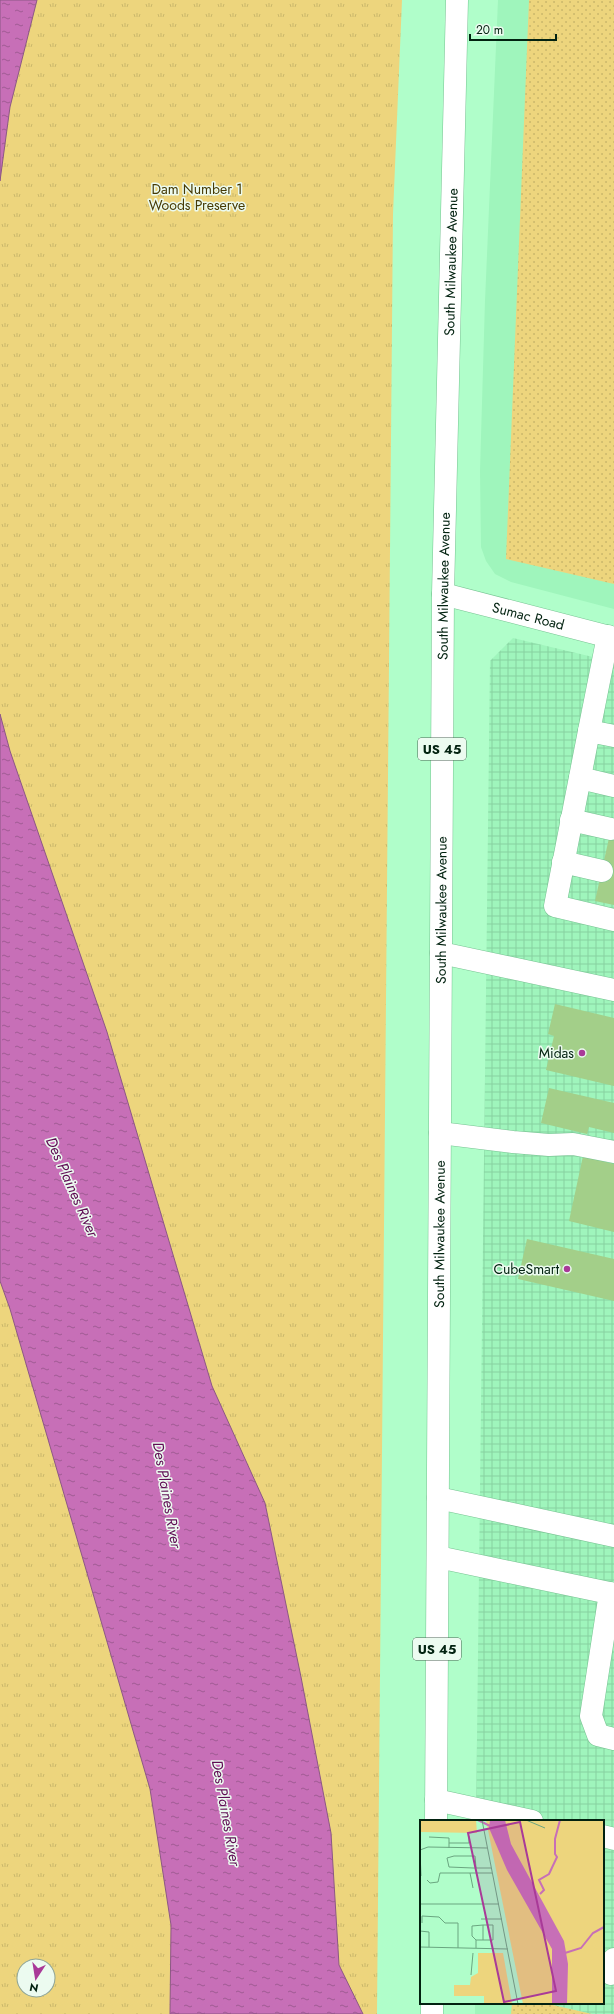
<svg xmlns="http://www.w3.org/2000/svg" width="614" height="2014" font-family="Jost,sans-serif">
<style>
.built{fill:#9ff5bc}
.industrial{fill:url(#industrial-grid)}
.grass{fill:url(#grass-dots)}
.park{fill:url(#park-tufts);fill-rule:evenodd}
.water{fill:url(#water-ripples);stroke:#8c5885}
.building{fill:#a3cf89}
.lines{fill:none;stroke-linecap:round;stroke-linejoin:round}
.minor-casing{stroke:#77c392;stroke-width:23}
.major-casing{stroke:#77c392;stroke-width:23}
.minor{stroke:#fff;stroke-width:22}
.major{stroke:#fff;stroke-width:22}
.poi-dot{fill:#a93a98;stroke:#ecfbf0;stroke-width:1.5}
.labels{text-anchor:middle;dominant-baseline:central;stroke-width:3;stroke-linejoin:round;paint-order:stroke}
.shield{fill:#ecfbf0;stroke:#486353;stroke-width:1}
.shield-label{font-size:13px;font-weight:bold;fill:#022210}
.park-label{font-size:14px;fill:#463a04;stroke:#ecfbf0}
.street-label{font-size:14px;fill:#022210;stroke:#ecfbf0}
.poi-label{font-size:14px;fill:#022210;stroke:#ecfbf0;text-anchor:end}
.water-label{font-size:15px;font-style:italic;fill:#5f0c54;stroke:#ecfbf0}
.inset-river{fill:none;stroke:#c76fb7;stroke-width:2}
.inset-road{fill:none;stroke:#6aa680;stroke-width:1}
.view{fill:#a93a98;fill-opacity:0.15;stroke:#a93a98;stroke-width:2}
.inset-edge{fill:none;stroke:#022210;stroke-width:2}
</style>
<defs>
<pattern id="industrial-grid" width="8" height="8" patternUnits="userSpaceOnUse"><rect width="8" height="8" fill="#9ff5bc"/><path d="M0 4h8M4 0v8" fill="none" stroke="#87d2a1"/></pattern>
<pattern id="grass-dots" width="8" height="8" patternUnits="userSpaceOnUse"><rect width="8" height="8" fill="#edd57d"/><path d="M2 2h.1M6 6h.1" fill="none" stroke="#cab76b" stroke-width="1.8" stroke-linecap="round"/></pattern>
<pattern id="park-tufts" width="24" height="20" patternUnits="userSpaceOnUse"><rect width="24" height="20" fill="#edd57d"/><path d="M3 7l-1-3M5 7V3M7 7l1-3M15 17l-1-3M17 17v-4M19 17l1-3" fill="none" stroke="#cab76b"/></pattern>
<pattern id="water-ripples" width="26" height="14" patternUnits="userSpaceOnUse"><rect width="26" height="14" fill="#c76fb7"/><path d="M2 4q2-2 4 0t4 0M15 11q2-2 4 0t4 0" fill="none" stroke="#9f5b93"/></pattern>
</defs>
<rect width="100%" height="100%" fill="#b0feca"/>
<path class="built" d="M498,0h116v609l-103,-27 -16,-8 -9,-13 -5,-14 -1,-76 5,-170z
M475,2003h69l48,11h-117z"/>
<path class="industrial" d="M513,638l101,24v1352h-22l-48,-11h59v-182h-127l14,-1160z"/>
<path class="grass" d="M529,0h85v584l-108,-25z
M512,2003h32l48,11h-81z"/>
<path class="park" d="M0,0h402l-9,214 -16,1800h-377zM24,1966h24v24h-24z"/>
<path class="water" d="M0,0h37l-27,107 -10,74z
M0,714l10,37 97,281 105,354 53,117 36,174 30,156 8,132 24,49h-193l1,-89 -21,-136 -140,-480 -10,-28z"/>
<path class="building" d="M613,820h1v85l-19,-4z
M555,1004l59,14v68l-68,-16 8,-34 -6,-2z
M549,1088l65,15v30l-25,-6 -2,7 -46,-11z
M583,1156l31,8v68l-45,-11z
M527,1239l87,20v42l-96,-22z"/>
<g class="lines">
<defs>
<g id="minor">
<path id="s1" d="M443,594l171,44"/>
<path d="M589,731l19,-95"/>
<path d="M614,736l-25,-5 -34,175 59,14"/>
<path d="M580,778l34,8"/>
<path d="M571,820l40,9"/>
<path d="M563,862l39,9"/>
<path d="M441,953l173,37"/>
<path d="M440,1133l73,9 36,3 24,-1 41,8"/>
<path d="M438,1498l176,38"/>
<path d="M438,1557l176,37"/>
<path d="M610,1593l-19,123 7,19 16,4"/>
<path d="M436,1800l96,21"/>
<path d="M603,1836l11,3"/>
<path d="M611,1974l3,-15"/>
</g>
<g id="major">
<path id="s2" d="M436,1821l7,-1227 14,-594"/>
<path d="M432,2014v-11"/>
</g>
</defs>
<use href="#minor" class="minor-casing"/>
<use href="#major" class="major-casing"/>
<use href="#minor" class="minor"/>
<use href="#major" class="major"/>
</g>
<g class="poi-dot">
<circle cx="582" cy="1053" r="4"/>
<circle cx="567" cy="1269" r="4"/>
</g>
<g class="labels">
<g class="shield">
<rect x="418" y="738" width="48" height="22" rx="3"/>
<rect x="413" y="1638" width="48" height="22" rx="3"/>
</g>
<g class="shield-label">
<text x="442" y="749">US 45</text>
<text x="437" y="1649">US 45</text>
</g>
<g class="park-label">
<text x="197" y="189">Dam Number 1<tspan x="197" dy="16">Woods Preserve</tspan></text>
</g>
<g class="street-label">
<text stroke="none"><textPath href="#s2" startOffset="1559">South Milwaukee Avenue</textPath></text>
<text stroke="none"><textPath href="#s2" startOffset="1235">South Milwaukee Avenue</textPath></text>
<text stroke="none"><textPath href="#s1" startOffset="88">Sumac Road</textPath></text>
<text stroke="none"><textPath href="#s2" startOffset="911">South Milwaukee Avenue</textPath></text>
<text stroke="none"><textPath href="#s2" startOffset="587">South Milwaukee Avenue</textPath></text>
</g>
<g class="poi-label">
<text x="574" y="1053">Midas</text>
<text x="559" y="1269">CubeSmart</text>
</g>
<g class="water-label">
<text transform="translate(72 1187) rotate(66)">Des Plaines River</text>
<text transform="translate(167 1495) rotate(80)">Des Plaines River</text>
<text transform="translate(226 1813) rotate(80)">Des Plaines River</text>
</g>
</g>
<g transform="translate(420 1820)">
<rect width="184" height="184" fill="#b0feca"/>
<path d="M0,0h56l1,13 -57,-1zM58,133h25l9,51h-28v-8h-30v-11h16l1,-8 7,-4z" fill="#edd57d"/>
<path d="M66,0h118v184h-81z" fill="#edd57d"/>
<path d="M70,0h15l6,24 53,97 4,23 -1,40h-15v-55l-45,-79 -18,-42z" fill="#c76fb7"/>
<path class="inset-river" d="M58,0l12,6M120,74l4,-4 -5,-10 10,-6 8,-17 -2,-3v-15l5,-19M145,133l16,-5 12,-15 11,-6"/>
<path class="inset-road" d="M62,0l36,184M106,0l19,8M9,17l20,1v10M29,23h20v-7M0,30l8,-3 59,1M0,32l1,24M56,48l-1,-12h-21l-7,2 2,9 24,1h18M7,60l3,3 8,-1 2,-9h30M53,68l-3,-15h22M0,84h79M61,99h21M2,103v-7l17,1 6,6h13v25M0,111l9,1v15M56,120l-4,-4v-10l11,-1M0,127l88,2M56,128v-8h17v-15h-10v15M51,155l2,-22"/>
<path class="view" d="M100,2l36,169 -52,11 -36,-169z"/>
<rect width="184" height="184" class="inset-edge"/>
</g>
<g transform="translate(36 1978) rotate(192)"><circle r="19" fill="#ecfbf0" stroke="#8ea496"/>
<path d="M0-3L7 15L0 10L-7 15Z" fill="#a93a98"/>
<text y="-6" font-size="11" font-weight="bold" text-anchor="middle" fill="#022210">N</text>
</g>
<path d="M470 34v6h86v-6" fill="none" stroke="#022210" stroke-width="2"/>
<text x="476" y="34" font-size="12" fill="#022210" stroke="#ecfbf0" stroke-width="3" paint-order="stroke">20 m</text>
</svg>
